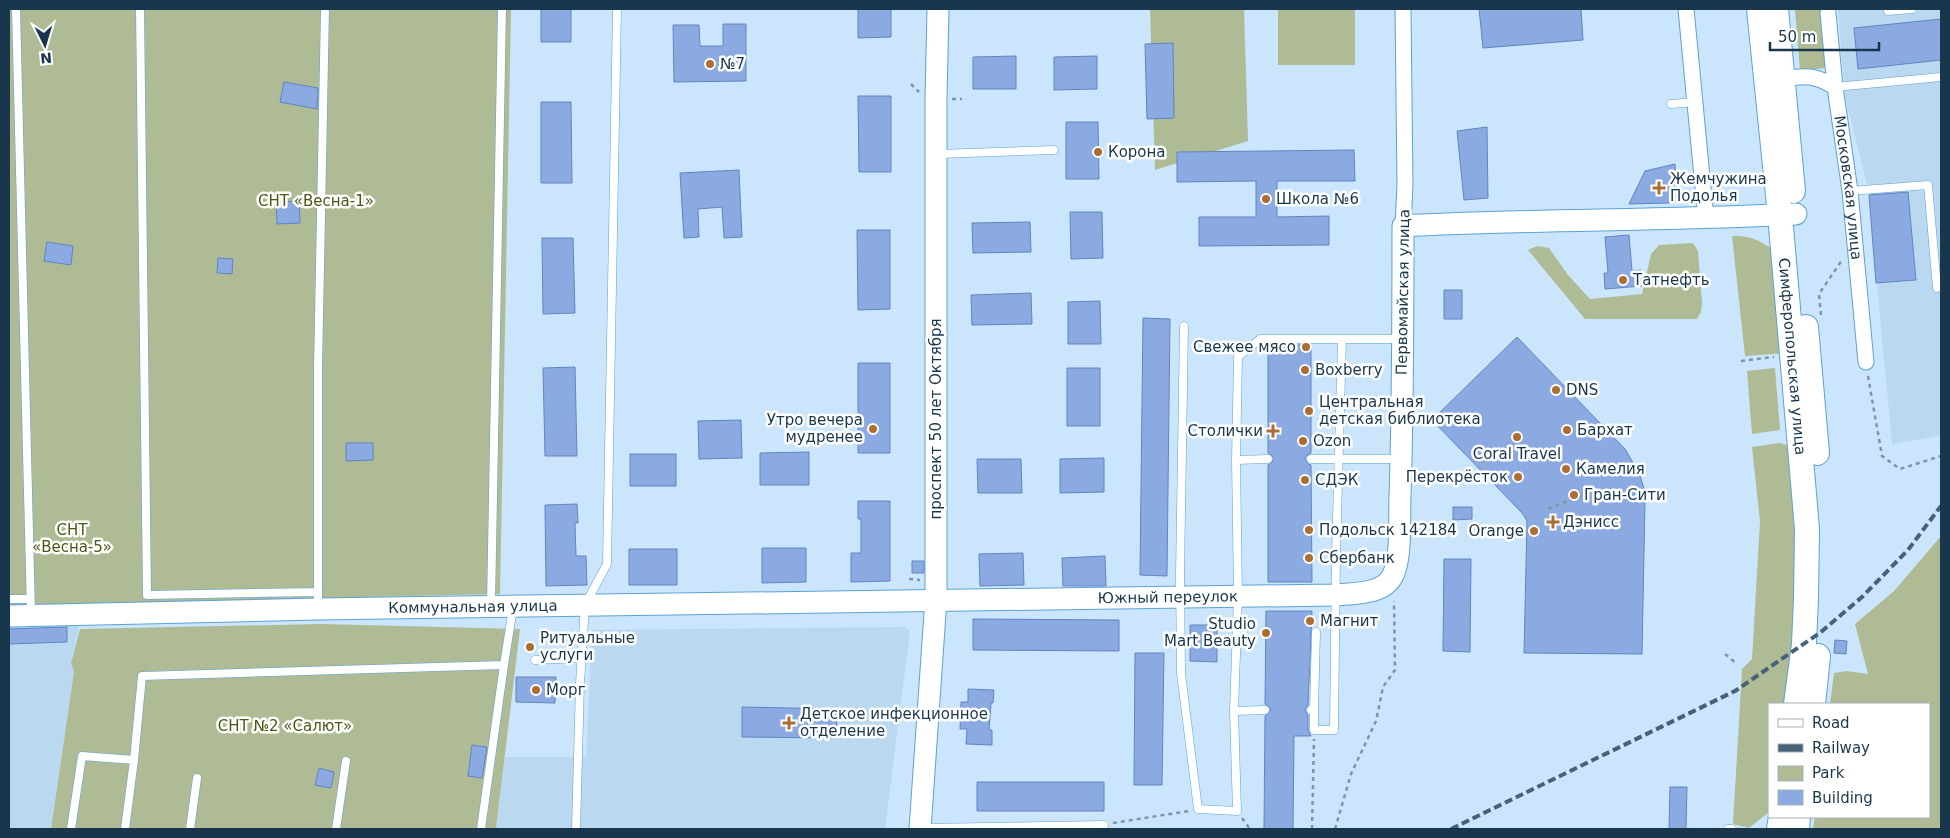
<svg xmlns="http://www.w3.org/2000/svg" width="1950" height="838" font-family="'DejaVu Sans',sans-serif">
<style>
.built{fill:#bad9f0;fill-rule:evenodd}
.green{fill:#afbb94}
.building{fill:#8aaae1;stroke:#6084c3}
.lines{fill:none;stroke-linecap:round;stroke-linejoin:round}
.lane-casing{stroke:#5ba2d4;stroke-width:9}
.street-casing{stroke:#5ba2d4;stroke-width:17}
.secondary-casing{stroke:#5ba2d4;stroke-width:23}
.primary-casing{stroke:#5ba2d4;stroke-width:26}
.path{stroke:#7a96ac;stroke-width:2.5;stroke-dasharray:4 4;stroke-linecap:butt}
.lane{stroke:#fff;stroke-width:8}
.street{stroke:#fff;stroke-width:15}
.secondary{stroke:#fff;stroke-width:21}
.primary{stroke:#fff;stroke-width:24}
.rail{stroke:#456277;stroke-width:4;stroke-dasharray:8 4;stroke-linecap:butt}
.poi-dot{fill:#ac6d33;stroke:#fff;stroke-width:2}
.labels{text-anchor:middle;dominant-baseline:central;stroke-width:5;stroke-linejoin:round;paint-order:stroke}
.poi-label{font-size:15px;fill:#19374c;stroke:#fff;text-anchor:start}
.street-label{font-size:15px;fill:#19374c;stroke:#fff}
.park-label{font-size:15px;fill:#4a5911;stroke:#fff}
</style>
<rect width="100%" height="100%" fill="#cbe6fc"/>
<path class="built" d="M1838,9h103v427l-49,8 -24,-255 -23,-93z
M79,625l-8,38 3,9 -23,157h-42v-203z
M905,627l5,4 -25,198h-389l9,-72h81l6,-127zM742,708l95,1 -1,29 -94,-1z"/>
<path class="green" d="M9,9h502l-11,585 -491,11z
M1150,9h94l4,132 -93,29z
M1278,9h77v56h-77z
M1795,9h28l5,59 -28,2z
M1732,236c20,-1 31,6 47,18l8,99 -42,3z
M1693,243l5,8 4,52 -1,9 -4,7h-112l-57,-69 9,-4 12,2 19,27 22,24 52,-5 9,-40 8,-9z
M1775,368l5,62 -28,4 -5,-63z
M1779,443l8,2 11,76 -7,183h-22v108l-20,16 -16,-4 9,-155 10,-10 8,-138 -8,-74z
M1941,536v293h-128l2,-12h114v-113h-99l4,-31 13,-2 21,3 -13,-50 39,-33z
M321,624l199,5 -24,200h-445l23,-157 -3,-9 9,-34z"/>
<path class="building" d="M541,9h30v33h-30z
M858,9h33v28l-33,1z
M1479,9h102l2,31 -100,8z
M1941,19v41l-83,9 -4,-41z
M723,24h23v57l-72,1 -1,-57h26l1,21h23z
M1173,43l1,75 -27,1 -2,-75z
M1016,56v33h-43v-32z
M1097,56v33l-43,1v-33z
M284,82l34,6 -1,21 -37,-7z
M858,96h33v76h-32z
M541,102h30l1,81h-31z
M1066,122h32l1,57h-33z
M1487,127l1,71 -24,2 -7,-69z
M1354,150l1,31h-78v36l52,-1v29l-130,1v-29h57v-36l-79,1v-30z
M1675,164l2,31 -8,8 -40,1 16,-33z
M739,170l3,67 -18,1 -2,-31 -24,2 1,28 -15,1 -4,-65z
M1908,192l8,88 -40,3 -7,-88z
M299,201l1,22 -23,1 -1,-22z
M1070,212h32l1,46 -32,1z
M1030,222l1,30 -58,1 -1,-30z
M857,230h33v79l-32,1z
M1629,235l3,36 9,-1 1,16 -37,3 -1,-16h4l-3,-36z
M542,238h31l2,75 -32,1z
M47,242l26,4 -2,19 -27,-4z
M218,258l15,1 -1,15 -15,-1z
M1444,290h18v29h-18z
M1031,293l1,31 -60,1 -1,-30z
M1100,301l1,43h-33v-42z
M1143,318l27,1 -3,257 -27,-1z
M1517,337l108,112 14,24 5,15 1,13 -3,153 -118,-1 3,-132 -4,-7 -91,-94z
M1268,345h43v108l-5,3 -1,3 3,5 3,1 1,117h-44v-117l3,-2 3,-4 -2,-3 -4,-3z
M858,363h32v90h-32z
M575,367l2,89h-32l-2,-88z
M1067,368h33v58h-33z
M741,420l1,38 -43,1 -1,-38z
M346,443h27v17l-27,1z
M809,452v33h-49v-32z
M630,454h46v32h-46z
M1104,458v34l-44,1v-34z
M977,459h44l1,34h-44z
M858,501h32v80l-39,1v-29h10v-34h-3z
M577,504l1,19h-3l1,33h10l1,29 -41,1 -1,-81z
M1453,507h19v12l-19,1z
M762,548h44v34l-44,1z
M629,549h48v36h-48z
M1023,553l1,32 -44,1 -1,-32z
M1105,556l1,30h-43l-1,-28z
M1444,559h27l-1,93 -27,-1z
M912,561h12v12h-12z
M1266,611h46l-4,94 -3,5 3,5v15l3,6h-17l-1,93h-29l1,-113 6,-6 -2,-3 -4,-3z
M973,619l146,1v31l-146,-1z
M1190,625h27v37l-27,-1z
M67,627v15l-58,2v-15z
M1835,640l12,1 -1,13 -12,-1z
M1135,653h29l-2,132h-28z
M516,677h40l-1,26 -39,-1z
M968,689l26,1 -1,13h-2l-2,27h3v15l-26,-1 1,-15h-7l1,-27h7z
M742,707l95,2 -1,29 -94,-1z
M472,745l15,2 -5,31 -14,-2z
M319,768l15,4 -3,16 -16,-3z
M977,782h127v29h-127z
M1670,787h17l-1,42h-17z"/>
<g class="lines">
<defs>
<path id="lane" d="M16,9l15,604
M140,9l7,586 171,-3
M1888,9v2l24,-2
M1835,87l106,-10
M1671,104l24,-2
M938,154l116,-4
M1850,191l78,-6 9,103
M1184,326l-4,248 1,99 17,136 39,2 -3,-100 4,-115 -2,-136 2,-103 22,-18h141
M1311,459h88
M1236,460l32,-1
M318,597v-229l7,-359
M9,599h21
M491,604l11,-595
M535,660l47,-2
M1311,710h3v20h20l2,-175 6,-216
M1314,710l2,-78
M1234,711l31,-1
M922,828l182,-3
M71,829l11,-73 52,4
M125,829l9,-69 8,-84 362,-11 9,-57
M190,829l7,-51
M336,829l10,-68
M481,829l23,-164
M576,829l4,-146 5,-78 22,-41 10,-555
M1728,829h4"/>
<g id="street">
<path d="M1403,9l2,176 -2,41"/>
<path d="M1686,9l20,210"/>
<path id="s1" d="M1828,13l7,74 15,104 16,171"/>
<path d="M1783,79c23,-4 32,-4 52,8"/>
</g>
<g id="secondary">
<path id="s2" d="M9,616l308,-7 1018,-14c19,-2 49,0 58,-20 9,-18 6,-59 7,-79 3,-90 3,-180 3,-270 131,-7 262,-5 393,-12"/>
<path d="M920,829l16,-230v-501l2,-89"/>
</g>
<g id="primary">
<path id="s3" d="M1759,9l21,206 27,314 -1,69 -2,46 -8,60"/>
<path d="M1776,9l17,182"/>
<path d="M1806,327l11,126"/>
<path d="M1813,704l5,-48"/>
<path d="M1779,829l2,-12"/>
<path d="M1797,829l1,-12"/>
</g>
</defs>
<use href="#lane" class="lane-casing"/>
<use href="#street" class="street-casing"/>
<use href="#secondary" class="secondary-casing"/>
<use href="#primary" class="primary-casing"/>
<path class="path" d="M911,84l8,8
M952,99h10
M1821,315l-2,-21 23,-34
M1741,361l33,-4
M1868,376l14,80 18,13 41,-13
M1548,509l42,-17
M909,579l11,1
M1725,654l12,10
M1242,818l8,11
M1113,823l76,-12
M1312,829l2,-90
M1335,829l16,-55 25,-53 7,-34 12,-17 -1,-69"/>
<use href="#lane" class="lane"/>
<use href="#street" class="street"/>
<use href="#secondary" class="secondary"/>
<use href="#primary" class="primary"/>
<path class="rail" d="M1451,829l284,-138 86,-59 41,-35 46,-47 33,-44"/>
</g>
<g class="poi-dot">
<circle cx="710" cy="64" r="5"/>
<circle cx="1098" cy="152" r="5"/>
<path d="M1656.5 180.5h5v5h5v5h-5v5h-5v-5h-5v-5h5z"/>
<circle cx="1266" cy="199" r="5"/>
<circle cx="1623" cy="280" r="5"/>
<circle cx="1306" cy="347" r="5"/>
<circle cx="1305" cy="370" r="5"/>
<circle cx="1556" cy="390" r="5"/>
<circle cx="1309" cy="411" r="5"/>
<circle cx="873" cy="429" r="5"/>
<circle cx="1567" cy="430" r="5"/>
<path d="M1270.5 423.5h5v5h5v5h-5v5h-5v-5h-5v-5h5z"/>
<circle cx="1517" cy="437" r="5"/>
<circle cx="1303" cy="441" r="5"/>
<circle cx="1566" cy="469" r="5"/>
<circle cx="1518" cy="477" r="5"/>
<circle cx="1305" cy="480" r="5"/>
<circle cx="1574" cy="495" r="5"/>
<path d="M1550.5 514.5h5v5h5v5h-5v5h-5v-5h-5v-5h5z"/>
<circle cx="1309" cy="530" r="5"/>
<circle cx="1534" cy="531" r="5"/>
<circle cx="1309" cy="558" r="5"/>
<circle cx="1310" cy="621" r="5"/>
<circle cx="1266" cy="633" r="5"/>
<circle cx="530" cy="647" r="5"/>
<circle cx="536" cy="690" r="5"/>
<path d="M786.5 715.5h5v5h5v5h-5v5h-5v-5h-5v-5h5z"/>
</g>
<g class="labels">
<g class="poi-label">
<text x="720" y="64">№7</text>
<text x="1108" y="152">Корона</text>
<text x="1670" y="179">Жемчужина<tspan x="1670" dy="17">Подолья</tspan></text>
<text x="1276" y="199">Школа №6</text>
<text x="1633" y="280">Татнефть</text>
<text x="1296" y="347" text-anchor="end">Свежее мясо</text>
<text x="1315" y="370">Boxberry</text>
<text x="1566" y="390">DNS</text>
<text x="1319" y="402">Центральная<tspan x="1319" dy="17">детская библиотека</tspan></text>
<text x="863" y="420" text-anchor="end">Утро вечера<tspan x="863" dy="17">мудренее</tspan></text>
<text x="1577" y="430">Бархат</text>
<text x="1263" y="431" text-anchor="end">Столички</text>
<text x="1313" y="441">Ozon</text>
<text x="1517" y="454" text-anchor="middle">Coral Travel</text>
<text x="1576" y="469">Камелия</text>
<text x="1508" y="477" text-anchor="end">Перекрёсток</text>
<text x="1315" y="480">СДЭК</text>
<text x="1584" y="495">Гран-Сити</text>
<text x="1563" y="522">Дэнисс</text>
<text x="1319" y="530">Подольск 142184</text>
<text x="1524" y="531" text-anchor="end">Orange</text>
<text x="1319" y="558">Сбербанк</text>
<text x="1320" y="621">Магнит</text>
<text x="1256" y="624" text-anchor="end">Studio<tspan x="1256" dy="17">Mart Beauty</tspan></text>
<text x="540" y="638">Ритуальные<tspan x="540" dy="17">услуги</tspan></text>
<text x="546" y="690">Морг</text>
<text x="800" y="714">Детское инфекционное<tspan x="800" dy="17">отделение</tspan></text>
</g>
<g class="street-label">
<text stroke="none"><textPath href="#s1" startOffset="176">Московская улица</textPath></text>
<text transform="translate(1403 292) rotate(-89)">Первомайская улица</text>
<text stroke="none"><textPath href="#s3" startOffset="349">Симферопольская улица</textPath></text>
<text transform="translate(936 419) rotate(-90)">проспект 50 лет Октября</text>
<text stroke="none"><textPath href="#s2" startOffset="1159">Южный переулок</textPath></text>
<text stroke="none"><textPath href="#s2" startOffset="464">Коммунальная улица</textPath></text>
</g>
<g class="park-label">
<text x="316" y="201">СНТ «Весна-1»</text>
<text x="72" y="530">СНТ<tspan x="72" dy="17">«Весна-5»</tspan></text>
<text x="285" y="726">СНТ №2 «Салют»</text>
</g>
</g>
<rect width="1950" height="838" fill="none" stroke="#19374c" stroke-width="20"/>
<rect x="1768" y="703" width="162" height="115" fill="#ffffff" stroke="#a3afb7"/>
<rect x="1778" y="719" width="25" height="8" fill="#ffffff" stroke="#a3afb7"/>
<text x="1812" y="728" font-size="15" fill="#19374c">Road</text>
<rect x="1778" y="744" width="25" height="8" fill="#456277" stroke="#a3afb7"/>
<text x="1812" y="753" font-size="15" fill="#19374c">Railway</text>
<rect x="1778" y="766" width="25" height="15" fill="#afbb94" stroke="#a3afb7"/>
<text x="1812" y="778" font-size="15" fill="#19374c">Park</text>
<rect x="1778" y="790" width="25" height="15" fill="#8aaae1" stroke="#a3afb7"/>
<text x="1812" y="803" font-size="15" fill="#19374c">Building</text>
<g transform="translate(45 45) rotate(175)" stroke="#ffffff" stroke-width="4" paint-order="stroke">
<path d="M0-4L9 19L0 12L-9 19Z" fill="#19374c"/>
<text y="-8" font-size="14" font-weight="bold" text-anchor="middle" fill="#19374c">N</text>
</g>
<path d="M1770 42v8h109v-8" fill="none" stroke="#19374c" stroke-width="2.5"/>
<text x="1778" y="42" font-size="15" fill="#19374c" stroke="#ffffff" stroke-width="4" paint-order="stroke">50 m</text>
</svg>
